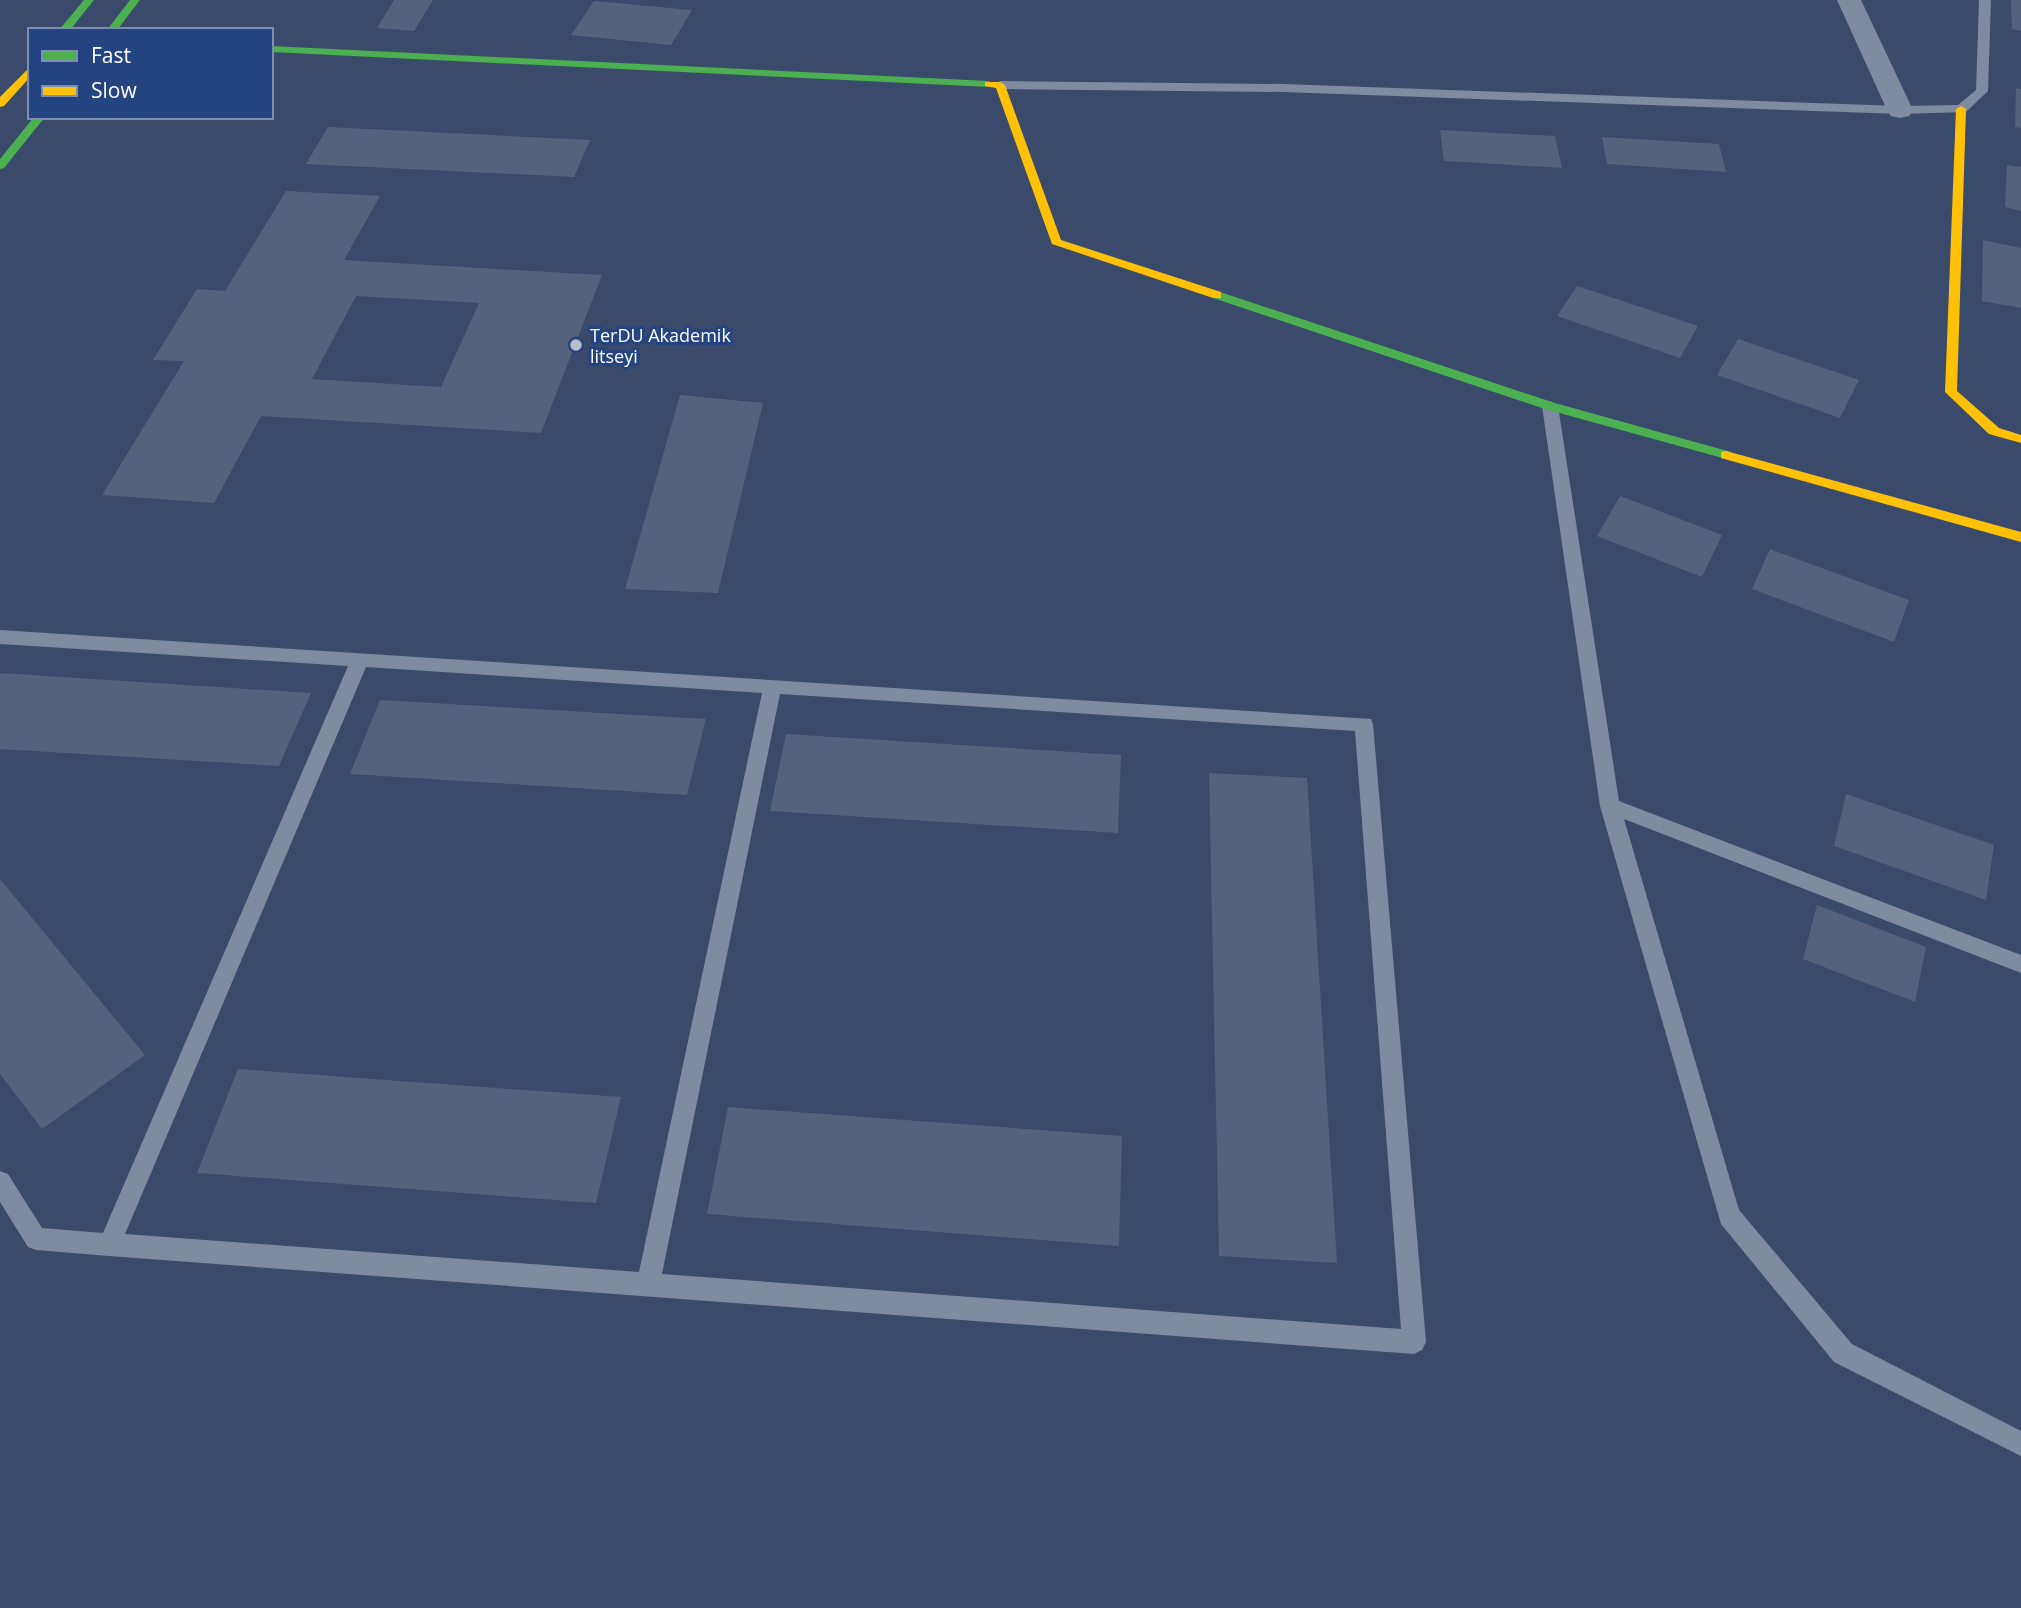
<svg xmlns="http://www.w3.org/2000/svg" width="2021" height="1608" font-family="'Open Sans',sans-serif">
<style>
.building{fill:#54627d;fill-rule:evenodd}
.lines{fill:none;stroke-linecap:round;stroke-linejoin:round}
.lane{fill:#7e8ba1;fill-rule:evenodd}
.street{fill:#7e8ba1;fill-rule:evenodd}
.fast{fill:#4caf50;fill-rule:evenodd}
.slow{fill:#ffc107;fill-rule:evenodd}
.poi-dot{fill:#bac0cb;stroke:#234481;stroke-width:2.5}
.labels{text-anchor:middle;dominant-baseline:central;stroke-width:6;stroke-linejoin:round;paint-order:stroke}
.far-poi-label{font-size:18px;fill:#fff;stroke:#234481;text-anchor:start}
</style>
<rect width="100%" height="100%" fill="#394a6b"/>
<path class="building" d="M394,0h39l-19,31 -37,-3z
M2011,0h10v31l-9,-2z
M594,1l98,9 -21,35 -100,-10z
M2016,88l5,1v39l-6,-1z
M328,127l262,13 -16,37 -268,-13z
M1440,130l115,6 7,32 -118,-7z
M1602,137l117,7 7,28 -119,-8z
M2007,165l14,2v44l-16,-4z
M286,191l94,5 -36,64 258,15 -61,158 -280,-17 -47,87 -112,-8 82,-134 -31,-1 44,-71 28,2zM356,296l123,7 -38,84 -129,-8z
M1983,240l38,8v60l-39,-7z
M1577,286l121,40 -18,32 -123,-42z
M1738,339l121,41 -19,38 -123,-43z
M680,395l83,8 -45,190 -93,-4z
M1620,496l102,39 -20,42 -105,-41z
M1770,549l139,51 -15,42 -142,-53z
M0,673l311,20 -32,73 -279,-17z
M380,700l326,19 -19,76 -337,-21z
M786,734l335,21 -3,78 -348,-22z
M1209,773l98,5 30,485 -118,-7z
M1846,794l148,51 -8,55 -152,-54z
M0,879l145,176 -103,74 -42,-55z
M1817,905l109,42 -11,55 -112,-43z
M238,1069l383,28 -25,106 -399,-30z
M728,1107l394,29 -3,110 -412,-32z"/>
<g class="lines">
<path class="lane" d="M1979,0h12l-3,91 -22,21 -66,2 -617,-22 -283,-3 -6,-4 6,-4 283,3 617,22 58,-1 18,-15z
M1550,401l8,5 61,395 402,154v18l-397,-154 115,391 113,134 169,87v25l-187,-94 -113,-138 -121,-418 -58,-400z
M0,630l1371,89 2,5 53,618 -4,8 -8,4 -1305,-98 -73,-6 -8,-3 -28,-45v-31l8,3 34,54 61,5 245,-567 -348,-22zM366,667l396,26 -123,579 -514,-38zM780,694l575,37 46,598 -739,-55z"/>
<path class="street" d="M1837,0h24l52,110 -4,6 -9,2 -9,-2 -4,-6z"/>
<path class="fast" d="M84,0h10l-24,30h-11z
M130,0h10l-23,30h-10z
M271,46l718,35 5,3 -5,3 -718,-35z
M34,117h11l-41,51 -4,1v-10z
M1217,291l338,112 176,49 2,3 -7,4 -181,-50 -332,-111v-6z"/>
<path class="slow" d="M30,67v10l-26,29 -4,1v-10z
M985,82h15l5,3 56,155 160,52v6h-8l-161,-54 -56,-156 -11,-2z
M1961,106l5,3 -9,282 42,37 22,7v8l-32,-9 -44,-42 11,-283z
M1726,451l295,81v10l-300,-84v-6z"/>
</g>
<circle class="poi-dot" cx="576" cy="345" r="7"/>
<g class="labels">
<g class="far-poi-label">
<text x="590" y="335">TerDU Akademik<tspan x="590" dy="21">litseyi</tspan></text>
</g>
</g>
<rect x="28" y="28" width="245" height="91" fill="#234481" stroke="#7b8fb3" stroke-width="2"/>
<rect x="42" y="51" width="35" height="10" fill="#4caf50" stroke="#7b8fb3" stroke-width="2"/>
<text x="91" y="63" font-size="21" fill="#ffffff">Fast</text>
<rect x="42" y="86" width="35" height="10" fill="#ffc107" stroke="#7b8fb3" stroke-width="2"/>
<text x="91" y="98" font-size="21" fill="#ffffff">Slow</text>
</svg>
